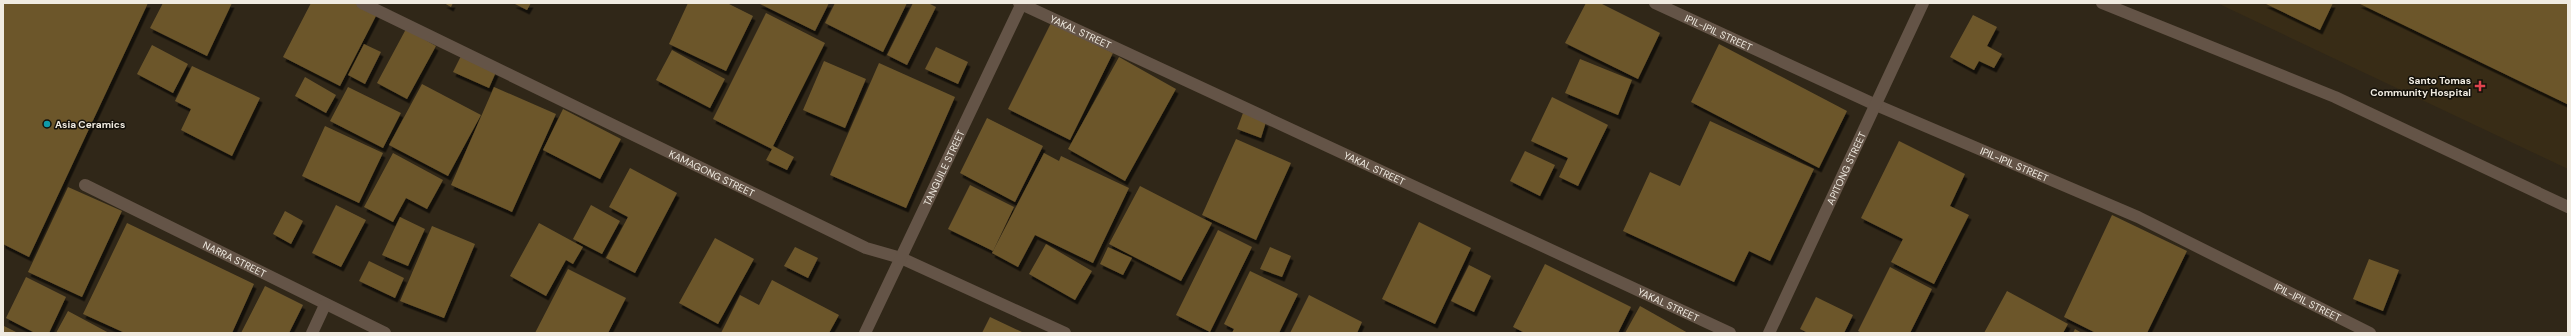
<svg xmlns="http://www.w3.org/2000/svg" width="2571" height="336" font-family="'DM Sans',sans-serif">
<style>
.built{fill:#382c16}
.building{fill:#6c562c;filter:url(#shadow)}
.lines{fill:none;stroke-linecap:round;stroke-linejoin:round}
.minor{stroke:#645447;stroke-width:12}
.health-dot{fill:#e0444e;stroke:#14110a;stroke-width:1.5}
.culture-dot{fill:#0f9aa8;stroke:#14110a;stroke-width:1.5}
.labels{text-anchor:middle;dominant-baseline:central;stroke-width:3;stroke-linejoin:round;paint-order:stroke}
.street-label{font-size:10px;fill:#f0ebe1;stroke:#14110a}
.poi-label{font-size:10px;font-weight:bold;fill:#f0ebe1;stroke:#14110a;text-anchor:end}
</style>
<defs>
<filter id="shadow"><feDropShadow dx="2.5" dy="4.5" stdDeviation="0" flood-color="#0009"/></filter>
</defs>
<rect width="100%" height="100%" fill="#302718"/>
<path class="built" d="M2217,3h351v166z"/>
<path class="building" d="M3,3h145l-119,254 -26,-13z
M163,3h69l-25,53 -57,-28z
M311,3h46l20,11 -37,72 -57,-29z
M444,3h9l-2,4z
M513,3h18l-4,7z
M688,3h39l26,13 -27,55 -57,-27z
M758,3h71l-14,28z
M835,3h72l-24,49 -58,-29z
M913,3h15l8,4 -29,58 -20,-10z
M1586,3h14l60,30 -22,46 -73,-36z
M2264,3h69l-13,27z
M2358,3h210v100l-1,1z
M766,13l59,30 -52,103 21,11 -7,13 -21,-10 6,-11 -59,-30z
M1973,15l24,12 -10,19 15,8 -8,14 -15,-7 -5,9 -24,-13z
M1051,23l62,30 -43,87 -62,-31z
M406,29l30,17 -29,53 -30,-16z
M364,44l17,8 -16,32 -17,-9z
M1719,44l128,67 -28,57 -128,-66z
M152,45l36,19 -15,29 -36,-19z
M936,47l32,15 -10,22 -33,-15z
M672,50l53,29 -15,29 -54,-28z
M461,56l35,16 -7,16 -36,-16z
M1119,57l57,32 -51,92 -57,-32z
M1580,59l52,21 -14,35 -53,-22z
M824,61l42,18 -21,49 -42,-18z
M879,63l76,34 -49,111 -76,-33z
M192,66l68,32 -28,58 -51,-26 10,-21 -16,-8z
M305,77l31,18 -10,18 -31,-17z
M422,84l59,31 -33,61 -59,-31z
M348,87l53,26 -18,35 -53,-27z
M494,87l62,27 -44,98 -61,-27z
M1552,97l56,28 -30,61 -19,-9 9,-19 -37,-17z
M563,109l58,30 -21,40 -57,-29z
M1243,113l23,9 -5,16 -24,-9z
M987,118l56,28 -28,56 -55,-29z
M1710,121l104,48 -44,92 -21,-10 -15,31 -111,-51 27,-59 30,14z
M325,126l58,27 -24,50 -57,-27z
M1236,139l55,24 -35,77 -54,-25z
M1899,141l66,33 -15,32 19,9 -35,69 -43,-22 12,-23 -42,-21z
M1525,151l30,14 -15,31 -30,-15z
M393,153l50,27 -16,29 -21,-11 -13,24 -29,-15z
M1044,153l15,8 2,-5 68,32 -36,75 -58,-28 -17,32 -26,-14z
M630,168l47,25 -42,80 -29,-15 22,-41 -19,-10z
M970,185l44,22 -21,44 -45,-22z
M1140,186l72,37 -31,58 -72,-37z
M68,187l54,24 -40,86 -54,-25z
M336,205l30,15 -25,47 -29,-14z
M591,205l29,16 -18,33 -29,-15z
M285,211l18,10 -12,23 -18,-10z
M2112,215l75,36 -40,82h-51l-32,-16z
M400,217l25,12 -17,37 -26,-11z
M1419,222l52,26 -36,76 -53,-25z
M127,223l127,61 -22,49h-107l-42,-19z
M539,223l44,24 -10,17 -7,-4 -20,36 -36,-20z
M432,226l43,18 -31,74 -44,-17z
M1218,230l34,17 -42,85 -34,-17z
M715,238l39,21 -36,65 -39,-21z
M1046,244l46,27 -17,29 -46,-26z
M795,247l23,11 -10,20 -24,-12z
M1108,247l24,11 -9,17 -23,-11z
M1270,247l21,9 -9,21 -22,-8z
M2369,259l30,11 -16,41 -30,-12z
M369,261l35,17 -9,20 -36,-17z
M1545,264l86,43 -13,26h-93l-12,-6z
M1469,265l22,11 -17,36 -23,-11z
M1890,267l42,22 -22,44h-48l-4,-2z
M568,269l58,29 -18,35h-73z
M1250,271l48,23 -19,39h-47l2,-4 -10,-5z
M26,277l40,20 -17,36h-14l-29,-15z
M772,280l67,35 -10,18h-108l19,-38 19,10z
M265,286l38,19 -14,28h-48z
M2007,291l61,33 -5,9h-79z
M1309,295l53,27 -5,11h-67z
M1816,297l37,18 -9,18h-36l-8,-4z
M1640,306l48,27h-63z
M68,311l41,22h-53z
M990,317l34,16h-42z
M4,326l14,7h-15z
M2075,329l7,4h-9z"/>
<g class="lines">
<g class="minor">
<path id="s1" d="M362,3l504,245 35,10 164,75"/>
<path id="s2" d="M1019,3l711,330"/>
<path id="s3" d="M1655,3l221,102 262,112 232,116"/>
<path d="M2102,3l233,94 233,110"/>
<path id="s4" d="M85,185l300,148"/>
<path d="M312,333l13,-28"/>
<path id="s5" d="M865,333l157,-330"/>
<path id="s6" d="M1769,333l154,-330"/>
</g>
</g>
<path class="health-dot" d="M2478 80h4v4h4v4h-4v4h-4v-4h-4v-4h4z"/>
<circle class="culture-dot" cx="47" cy="124" r="4"/>
<g class="labels">
<g class="street-label">
<text stroke="none"><textPath href="#s2" startOffset="68">YAKAL STREET</textPath></text>
<text stroke="none"><textPath href="#s3" startOffset="70">IPIL-IPIL STREET</textPath></text>
<text stroke="none"><textPath href="#s3" startOffset="394">IPIL-IPIL STREET</textPath></text>
<text stroke="none"><textPath href="#s5" startOffset="183">TANGUILE STREET</textPath></text>
<text stroke="none"><textPath href="#s2" startOffset="392">YAKAL STREET</textPath></text>
<text stroke="none"><textPath href="#s6" startOffset="182">APITONG STREET</textPath></text>
<text stroke="none"><textPath href="#s1" startOffset="389">KAMAGONG STREET</textPath></text>
<text stroke="none"><textPath href="#s4" startOffset="167">NARRA STREET</textPath></text>
<text stroke="none"><textPath href="#s3" startOffset="718">IPIL-IPIL STREET</textPath></text>
<text stroke="none"><textPath href="#s2" startOffset="716">YAKAL STREET</textPath></text>
</g>
<g class="poi-label">
<text x="2471" y="80">Santo Tomas<tspan x="2471" dy="12">Community Hospital</tspan></text>
<text x="55" y="124" text-anchor="start">Asia Ceramics</text>
</g>
</g>
<rect width="2571" height="336" fill="none" stroke="#f0ebe1" stroke-width="8"/>
</svg>
